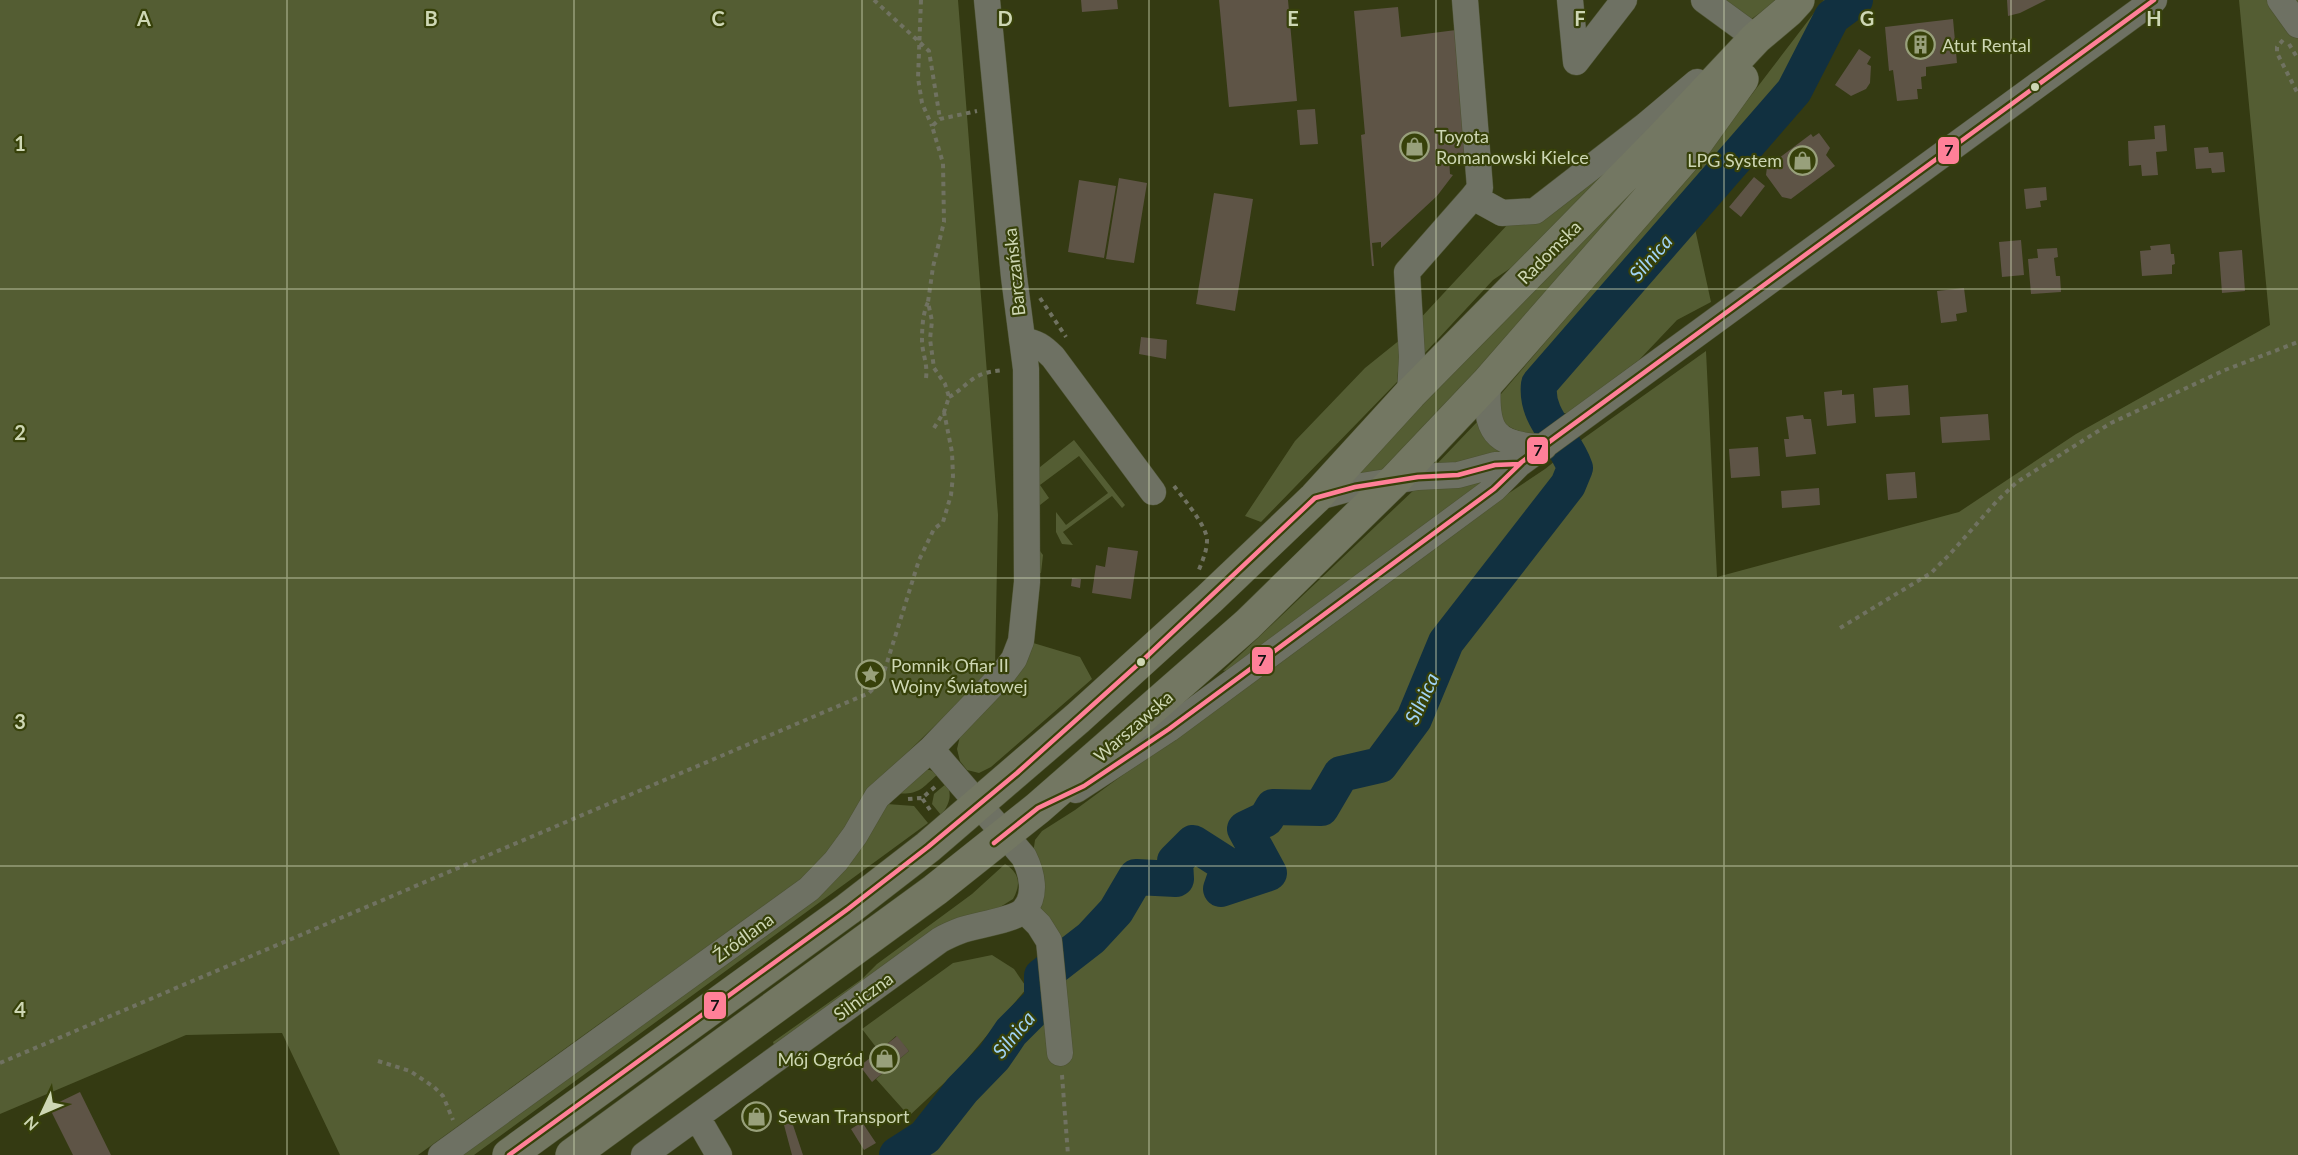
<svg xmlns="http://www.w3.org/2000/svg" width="2298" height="1155" font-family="Lato,sans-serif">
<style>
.green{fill:#545d33}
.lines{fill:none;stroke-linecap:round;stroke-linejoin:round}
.river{stroke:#113040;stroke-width:36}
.building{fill:#5e5446}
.minor-casing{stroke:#4d5332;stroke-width:27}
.major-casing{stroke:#4d5332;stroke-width:34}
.path{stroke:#707261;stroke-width:4;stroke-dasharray:4.5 4.5;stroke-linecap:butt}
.minor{stroke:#6e7163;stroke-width:26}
.major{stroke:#737762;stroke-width:33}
.bus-1-casing{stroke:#37410a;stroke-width:9}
.bus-1{stroke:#ff8098;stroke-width:4.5}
.grid{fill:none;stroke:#ced7b4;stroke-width:1.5;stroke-opacity:0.55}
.bus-dot{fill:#ced7b4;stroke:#37410a;stroke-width:2}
.labels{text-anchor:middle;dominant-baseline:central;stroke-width:4.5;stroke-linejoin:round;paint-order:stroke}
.poi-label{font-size:18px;fill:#ced7b4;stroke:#37410a;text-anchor:start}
.street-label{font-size:18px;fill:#ced7b4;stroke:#37410a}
.water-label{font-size:20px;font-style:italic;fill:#a1d3f6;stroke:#37410a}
.grid-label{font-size:20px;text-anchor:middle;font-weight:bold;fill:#ced7b4;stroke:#37410a;stroke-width:4.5;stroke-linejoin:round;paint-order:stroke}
.line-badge{stroke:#37410a;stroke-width:2}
.pale-badge-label{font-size:16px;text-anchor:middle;font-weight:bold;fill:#111}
</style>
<rect width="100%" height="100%" fill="#343a12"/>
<path class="green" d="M0,0h958l40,515 -3,152 -125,122 -56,84 -197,138 -199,144h-78l-58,-122 -96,2 -186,79z
M1726,0h49l-4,5 -21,15 -22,-4z
M1824,0h47l-21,16 -30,40 -22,43 -53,67 -51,58 17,78 -34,18 -38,40 -71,53h-5l-30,22c-26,-7 -38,-11 -32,-41l209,-245z
M2239,0h59v1155h-1417l39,-34 116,-134 16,-6 -19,-66v-61l2,-14 7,-9 33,-21 413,-303 57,-38 39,-31 122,-87 11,226 242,-65 117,-78 194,-109z
M1646,136l-128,127 -25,17 -69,74 -8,-31 93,-100z
M1658,163l-172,199 -99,105 -12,6 -20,3 165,-175z
M1401,339l-4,43 -136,140 -16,-6 50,-75 70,-73z
M1478,421c4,16 12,22 26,31l-15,7 -55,8z
M1074,440l51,65 -3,3 -10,-12 -49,36 10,13 -11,-1 -6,-12v-20l10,13 42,-32 -29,-37 -39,29 9,13 -9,7v46l3,4 -2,18h-5l-1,-102z
M1489,478l-260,192 -6,1 194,-184z
M1030,642l50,15 12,22 -101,88 -12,6 -12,-3 -7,-9 -3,-12 3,-13 41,-42 19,-23z
M922,770h8l8,4c-19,17 -19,21 -46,19z
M947,783c5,13 3,20 -6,32l-9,-11 2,-10z
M887,804l27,2 14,17 -454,332h-16l318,-233z
M1005,864c15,9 16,21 8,35l-238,149 -2,-6 89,-63 15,-15 95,-70z
M992,955l22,14 13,19 -70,83 -48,45 -33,-37 33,-28 -13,-15 -17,15 -17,-22 91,-66z"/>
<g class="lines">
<path class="river" d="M897,1155l28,-18 37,-47 32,-33 17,-25 31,-31v-25l49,-38 25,-27 20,-34 40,2 -1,-18 18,-18 36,23 -8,23 48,-16 -24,-44 21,-10 7,-12 48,1 20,-34 39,-9 34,-46 32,-77 122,-157 7,-17c-10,-30 -40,-50 -36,-84l255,-293 38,-74 23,-17"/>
</g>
<path class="building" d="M1081,0h36l1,9 -36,3z
M1219,0h69l9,101 -68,6z
M2007,0h39l-26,13 -12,3z
M1398,7l3,30 55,-7 14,127 -21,1 1,16 3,1 -16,21 -56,52v-6l-9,1 2,23h-2l-11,-131 4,-1 -11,-123z
M1953,19l4,44 -31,4v9l-5,1 1,12h-5l1,10 -21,2 -4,-31 -4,1 -4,-44z
M1859,49l12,8 -4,7 4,2 -1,17 -4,6 -15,7 -16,-11z
M1315,109l3,35 -18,1 -3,-35z
M2165,125l2,26 -11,1 2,23 -16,1 -1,-11 -12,1 -1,-25 27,-2 -1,-13z
M1819,133l11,15 -4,7 9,11 -44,33 -9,-2 -16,-22 1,-8 44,-33 2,3z
M2208,147l1,6 14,-1 2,20 -13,1 -1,-5 -15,1 -2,-21z
M1754,177l11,9 -24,31 -12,-10z
M1119,178l28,5 -13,80 -28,-4z
M1079,180l37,6 -12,72 -36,-6z
M2046,187l1,13 -7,1 1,6 -15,2 -2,-20z
M1214,193l39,6 -18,112 -39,-7z
M2021,240l3,35 -22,2 -3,-35z
M2170,244l1,10h3l1,10 -3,1v9l-30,2 -2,-25 11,-1 -1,-4z
M2057,248l1,9 -4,1 2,18h4l1,16 -30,2 -3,-35 10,-1 -1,-9z
M2242,250l3,41 -23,2 -3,-41z
M1964,288l3,24 -11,2 1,7 -16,2 -4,-32z
M1141,337l26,3 -1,19 -27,-5z
M1908,385l2,30 -35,2 -2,-29z
M1842,390v5l12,-1 2,29 -29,3 -3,-34z
M1988,414l2,26 -48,3 -2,-26z
M1803,415l1,4h7l5,35 -30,3 -2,-18h5l-3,-22z
M1758,447l2,29 -29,2 -2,-29z
M1915,472l2,26 -29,2 -2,-26z
M1819,488l1,17 -38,3 -1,-17z
M1108,547l30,4 -7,48 -39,-6 4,-28 9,2z
M1072,578l9,1 -1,9 -9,-2z
M897,1036l12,15 -37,31 -12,-16z
M80,1092l31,63h-38l-24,-48z
M792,1122l11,33h-11l-8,-30z
M862,1122l14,21 -12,7 -13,-21z"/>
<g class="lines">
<defs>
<path id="minor" d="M1465,0l15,188 -7,9
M1570,0l6,62 48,-62
M1704,0l52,38
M2280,0l18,25
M1022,340c14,2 21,7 31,17l100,135
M1488,382c-3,48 5,64 56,65
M1410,394l2,-37 -5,-85 66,-75 29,16 33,-2 111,-86 51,-43
M1315,498l40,-11 63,-10 40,-2 37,-10 24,-1
M1076,790l93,-61 325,-240 25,-25 635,-464
M1024,910l15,15 10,16 11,112
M697,1117l22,38
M441,1155l368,-266 27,-28 19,-26 22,-38 54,-48 71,-74 12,-16 7,-18 6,-59 -1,-213 -12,-92 -27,-277
M644,1155l296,-215c7,-4 14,-7 22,-10 14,-5 53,-10 62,-20 13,-15 8,-37 0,-53l-93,-108"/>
<path id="major" d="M509,1155l339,-246 80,-62 150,-129 131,-119 106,-101 95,-104 250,-254 96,-102 32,-27 10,-11
M572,1155l363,-265 103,-82 210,-184 146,-143 94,-99 203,-232 51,-71"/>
</defs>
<use href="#minor" class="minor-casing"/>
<use href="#major" class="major-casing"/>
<path class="path" d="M874,0l55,51 11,68
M921,0l-3,78 4,25 10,23
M2283,40l-6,7v6l21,41
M2289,44l9,15
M1040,298l26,39
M926,378c2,-14 -4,-25 -4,-38 0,-13 1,-27 6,-38
M949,397c10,-5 17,-14 27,-20 9,-5 18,-6 28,-7
M934,428l10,-16 5,-15 -4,-13 -11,-16 -4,-29 2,-18 -4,-19 5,-35 11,-45 -1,-59 -11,-37 8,-7 37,-8
M1174,486c9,12 33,40 33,54 0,11 -5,22 -9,32
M1840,628l91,-55 19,-19 47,-53 20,-19 94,-59 114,-53 73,-28
M908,799l14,-1
M930,810l-8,-12 13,-11
M378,1061l32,10 24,16 9,9 10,24
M0,1063l869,-370 9,-9 7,-15 34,-109 15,-31 9,-7 8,-27 2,-19 -1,-24 -8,-40
M1062,1075l6,80"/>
<use href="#minor" class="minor"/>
<use href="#major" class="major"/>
<defs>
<path id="bus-1" d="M994,843l44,-35 46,-22 85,-57 325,-240 27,-26
M509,1155l339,-246 80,-62 89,-74 126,-113 172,-162 40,-11 63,-10 40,-2 37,-10 24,-1 635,-464"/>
</defs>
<use href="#bus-1" class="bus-1-casing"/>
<use href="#bus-1" class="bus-1"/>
</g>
<path class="grid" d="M287,0v1155M574,0v1155M862,0v1155M1149,0v1155M1436,0v1155M1724,0v1155M2011,0v1155M0,289h2298M0,578h2298M0,866h2298"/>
<defs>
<symbol id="building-ring" viewBox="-11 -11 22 22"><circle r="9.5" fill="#37410a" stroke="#98a07b" stroke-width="1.5"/><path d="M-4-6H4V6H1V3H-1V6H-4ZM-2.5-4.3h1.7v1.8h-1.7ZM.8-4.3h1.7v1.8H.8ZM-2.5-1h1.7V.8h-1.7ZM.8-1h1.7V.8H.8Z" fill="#98a07b"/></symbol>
<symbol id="shop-ring" viewBox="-11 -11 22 22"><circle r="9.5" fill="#37410a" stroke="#98a07b" stroke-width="1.5"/><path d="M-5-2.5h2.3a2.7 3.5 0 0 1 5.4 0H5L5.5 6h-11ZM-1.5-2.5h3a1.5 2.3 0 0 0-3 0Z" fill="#98a07b"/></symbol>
<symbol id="sight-ring" viewBox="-11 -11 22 22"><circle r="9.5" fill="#37410a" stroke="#98a07b" stroke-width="1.5"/><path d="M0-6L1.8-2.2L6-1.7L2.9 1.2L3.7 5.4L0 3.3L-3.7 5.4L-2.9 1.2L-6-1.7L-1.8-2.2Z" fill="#98a07b"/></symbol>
</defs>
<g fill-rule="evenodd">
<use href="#building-ring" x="1904" y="28" width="33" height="33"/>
<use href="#shop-ring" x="1398" y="130" width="33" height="33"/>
<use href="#shop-ring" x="1786" y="144" width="33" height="33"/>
<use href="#sight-ring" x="854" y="658" width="33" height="33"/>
<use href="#shop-ring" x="868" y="1042" width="33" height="33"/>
<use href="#shop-ring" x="740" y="1100" width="33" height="33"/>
</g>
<g class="bus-dot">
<circle cx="2035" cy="87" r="5"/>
<circle cx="1141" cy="662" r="5"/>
</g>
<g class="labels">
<g class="poi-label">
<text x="1942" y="45">Atut Rental</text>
<text x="1436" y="136">Toyota<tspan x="1436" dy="21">Romanowski Kielce</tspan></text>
<text x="1782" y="160" text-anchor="end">LPG System</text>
<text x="891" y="665">Pomnik Ofiar II<tspan x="891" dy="21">Wojny Światowej</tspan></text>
<text x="863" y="1059" text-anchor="end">Mój Ogród</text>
<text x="778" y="1116">Sewan Transport</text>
</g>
<g class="street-label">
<text transform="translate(1549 252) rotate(-45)">Radomska</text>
<text transform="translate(1014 272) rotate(-96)">Barczańska</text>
<text transform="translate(1133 726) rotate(-41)">Warszawska</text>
<text transform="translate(743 937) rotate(-36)">Źródlana</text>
<text transform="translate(863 996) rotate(-36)">Silniczna</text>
</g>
<g class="water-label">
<text transform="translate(1650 257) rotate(-49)">Silnica</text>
<text transform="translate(1421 698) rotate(-65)">Silnica</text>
<text transform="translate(1013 1034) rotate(-50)">Silnica</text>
</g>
</g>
<g class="grid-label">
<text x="144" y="26">A</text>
<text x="431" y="26">B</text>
<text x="718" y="26">C</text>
<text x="1005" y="26">D</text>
<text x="1293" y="26">E</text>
<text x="1580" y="26">F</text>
<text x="1867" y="26">G</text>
<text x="2154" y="26">H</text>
<text x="20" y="151">1</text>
<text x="20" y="440">2</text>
<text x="20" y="729">3</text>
<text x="20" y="1017">4</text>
</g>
<g class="line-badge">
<rect x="1937" y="136" width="23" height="29" rx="6" fill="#ff8098"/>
<rect x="1526" y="436" width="23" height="29" rx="6" fill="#ff8098"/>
<rect x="1251" y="646" width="23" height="29" rx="6" fill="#ff8098"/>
<rect x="703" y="991" width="24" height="29" rx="6" fill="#ff8098"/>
</g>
<g class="pale-badge-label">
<text x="1949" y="156">7</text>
<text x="1538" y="456">7</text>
<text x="1262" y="666">7</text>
<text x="715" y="1011">7</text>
</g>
<g transform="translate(42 1113) rotate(226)" stroke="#37410a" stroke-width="4.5" paint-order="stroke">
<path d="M0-4.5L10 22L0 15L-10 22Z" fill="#ced7b4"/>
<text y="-9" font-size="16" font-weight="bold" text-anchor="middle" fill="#ced7b4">N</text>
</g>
</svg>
